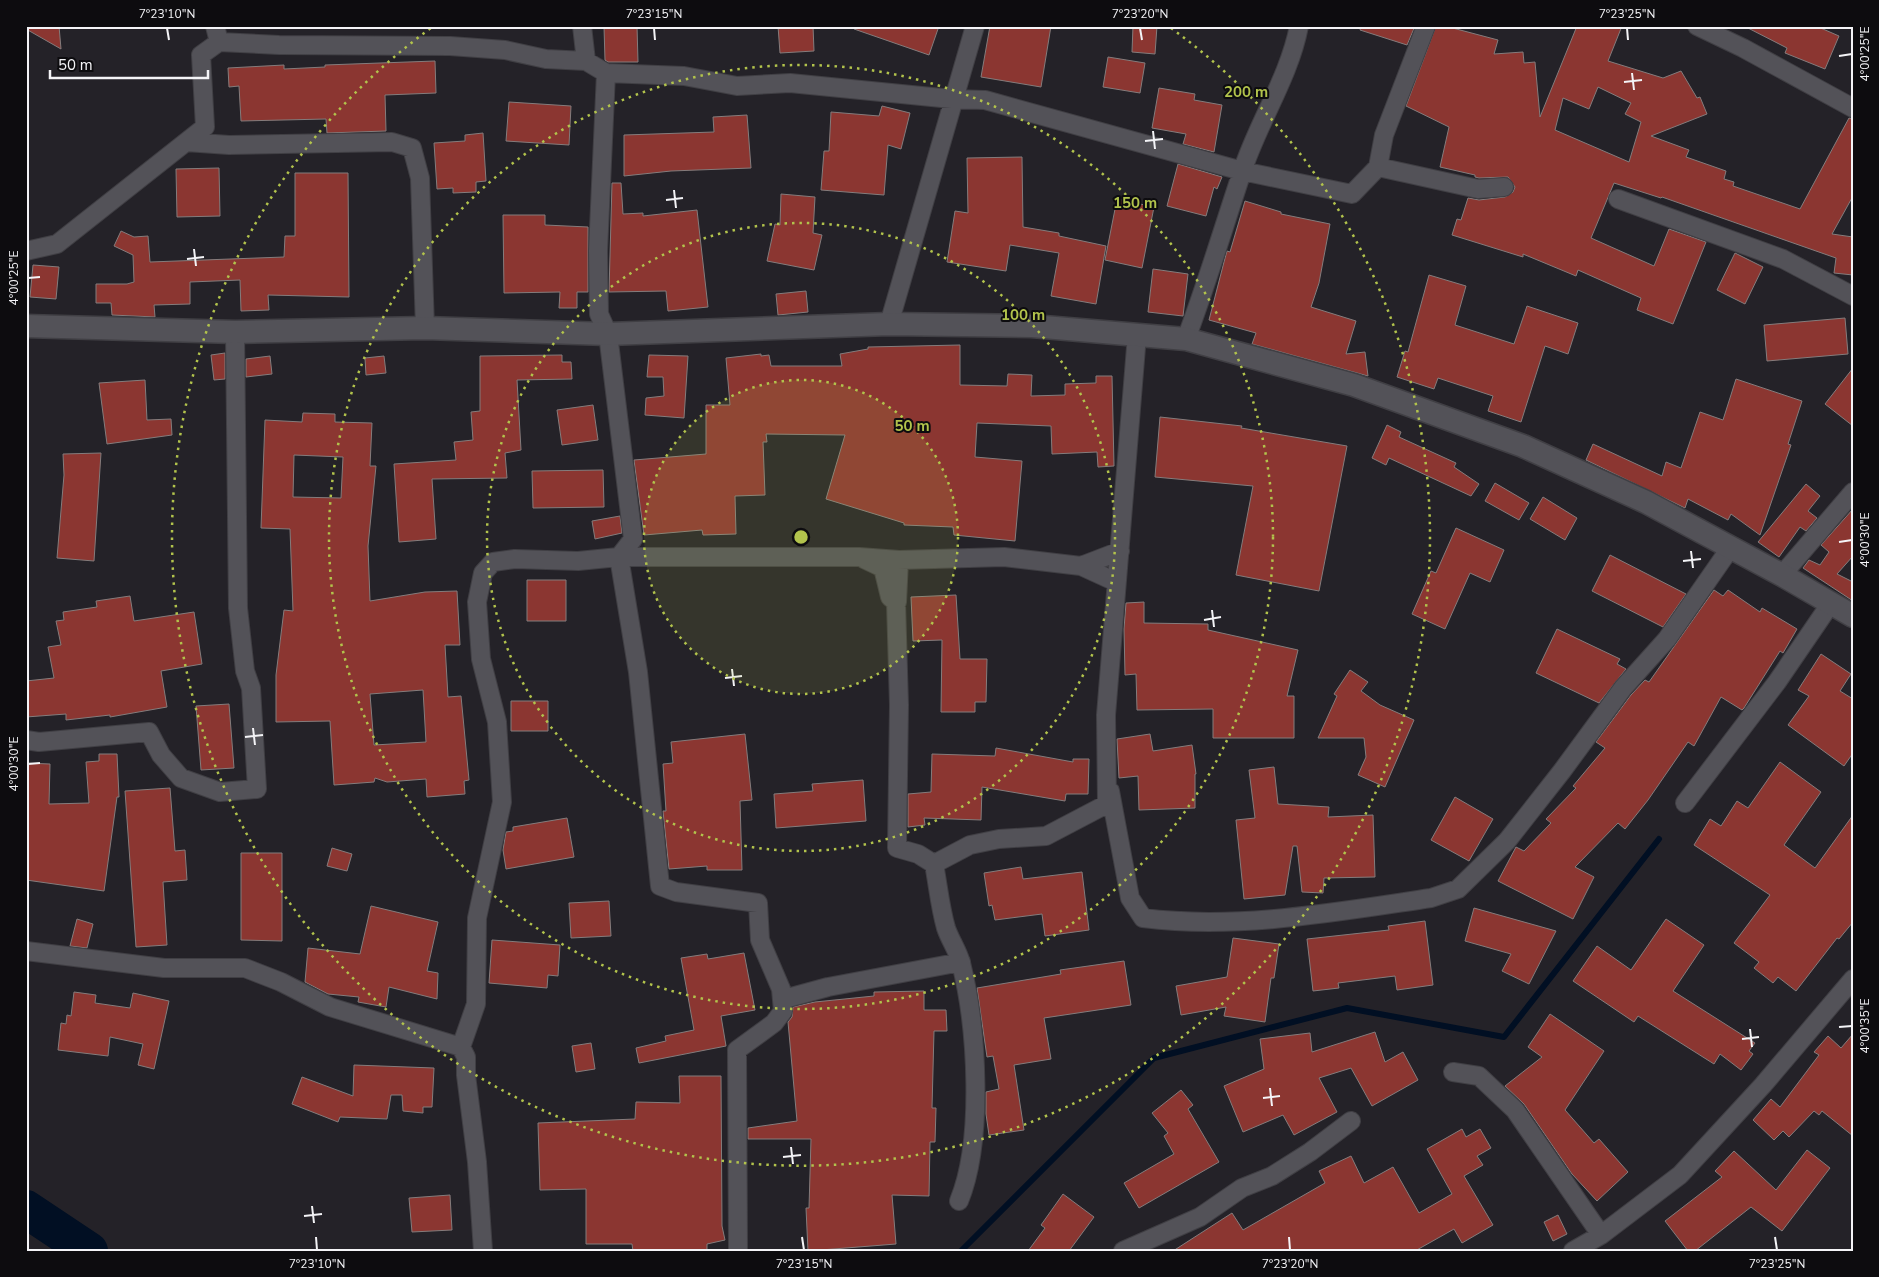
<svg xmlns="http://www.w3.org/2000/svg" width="1879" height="1277" font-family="'Nunito Sans',sans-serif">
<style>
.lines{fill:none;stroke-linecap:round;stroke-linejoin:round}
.stream{stroke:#010f23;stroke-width:6}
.river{stroke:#010f23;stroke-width:38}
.building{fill:#8b3631;stroke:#847c7c;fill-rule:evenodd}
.minor-casing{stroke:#403f44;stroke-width:20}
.tertiary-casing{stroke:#403f44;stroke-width:25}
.minor{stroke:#535258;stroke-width:18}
.tertiary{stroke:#535258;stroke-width:22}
.ticks{fill:none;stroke:#f4f4f7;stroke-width:2}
.ring{fill:none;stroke:#b2c34c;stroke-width:2.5;stroke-dasharray:2.5 5}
.centre{fill:#b2c34c;stroke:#0d0c0f;stroke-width:2.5}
.ring-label{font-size:15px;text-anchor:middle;font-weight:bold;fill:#b2c34c;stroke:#0d0c0f;stroke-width:4;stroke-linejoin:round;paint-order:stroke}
.neatline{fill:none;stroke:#f4f4f7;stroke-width:2}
.ticks-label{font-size:12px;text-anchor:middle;fill:#f4f4f7}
</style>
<rect width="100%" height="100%" fill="#242228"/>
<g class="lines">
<path class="stream" d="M52,1228l4,23
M961,1251l193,-193 193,-50 157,29 155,-198"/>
<path class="river" d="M26,1209l63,42"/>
</g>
<path class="building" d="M26,26h33l2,23 -35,-20z
M637,26l1,36h-30l-3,-2 -1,-33z
M778,26h35l1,25 -34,2z
M854,26h85l-10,29 -75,-26z
M990,26h61l-10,61 -60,-10z
M1133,26h24l-2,28 -23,-2z
M1361,26h54l-8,19 -47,-15z
M1436,26h9l53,14 -4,14 29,-2 1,11 11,-1 5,55 37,-91h45l-14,35 55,17 18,-7 16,27 3,-1 7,17 -56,22 38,14 -3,7 40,14 -2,8 10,3 -1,4 67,23 49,-91 4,1v77l-21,38 21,3v38l-19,-2 2,-15 -174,-61 -1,1 -47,-15 -23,55 63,28 15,-37 37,13 -33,82 -36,-14 4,-12 -63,-28 -2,6 -53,-22v3l-71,-22 5,-16 4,1 7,-22 11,2 26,-3 8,-5 2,-5 -7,-10 -29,1 -4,-1v-2l-35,-8 9,-40 -43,-21zM1598,87l33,16 -6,11 16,8 -12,40 -74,-32 8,-32 26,11z
M1744,26h72l23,10 -14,33 -40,-16 2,-5z
M1108,57l37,6 -5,30 -37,-6z
M435,61l1,32 -51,2 1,36 -59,2 -1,-14 -85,2 -2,-35 -10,1 -1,-19 56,-3v4l41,-2v-2z
M1159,88l36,6 -1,6 28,5 -8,47 -31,-8 3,-10 -34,-6z
M509,102l62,4 -2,39 -63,-4z
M882,106l28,7 -9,36 -13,-4 -4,50 -63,-5 3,-39h5l2,-39 48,4z
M747,115l4,53 -80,3 -47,5v-41l90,-3 -1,-15z
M483,133l3,48 -10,1v10l-23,1v-5l-16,1 -3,-46 31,-2v-6z
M1022,157l1,70 36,6v3l47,10 -10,58 -45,-8 8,-43 -49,-8 -4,26 -59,-9 8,-51 13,2 -1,-55z
M1178,164l44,13 -5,12 -3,-2 -8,29 -39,-10z
M219,168l1,48 -43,1 -1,-48z
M295,173h53l1,124 -81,-2 1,15 -28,1 -1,-31 -50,2v22l-36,1 1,12 -43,-2 -1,-12h-15v-19h31l7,-2 -1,-27 -19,-9 7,-15 13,6 14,-1 2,26 134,-5 1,-21h10z
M612,183h9l2,31 20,-1v3l54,-6 11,97 -40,4 -2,-20 -57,1z
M781,194l34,3 -2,36 9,2 -8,35 -47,-9 8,-37 5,1z
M1117,199l37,8 -12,61 -37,-8z
M1245,201l36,11v2l49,10 -11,59 -8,24 45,14 -10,33 19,-2 3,24 -116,-32 4,-11 -47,-13 15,-58 3,-11 3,1z
M503,215h42v10l43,2v65h-11v16h-18l1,-16 -56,1z
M1735,253l28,14 -18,37 -28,-14z
M33,265l26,2 -3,32 -26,-2z
M1153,269l35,5 -5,42 -35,-4z
M1429,275l37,11 -11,39 59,19 13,-38 51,17 -10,31 -23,-8 -24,76 -33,-11 5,-15 -55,-18 -4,11 -37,-12 8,-26 3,1z
M806,291l2,21 -30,3 -2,-21z
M1845,318l3,36 -81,7 -3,-36z
M960,345v40l47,1 1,-12 24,1 -1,21 34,-1v-11l31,-1v-7h16l2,90 -16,1 -1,-15 -45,2 -1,-28 -74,-3 -2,34 47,4 -7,80 -61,-6 -1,-8 -49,-2v-2l-78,-24 19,-64 -79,-1 1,8h-4l2,53 -30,1 1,38 -33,1 -1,-5 -58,5 -10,-75 72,-6v-49h24l-4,-47 35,-4v2l8,-1 2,11h71l-2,-12 28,-5v-2z
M225,353v26l-11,1 -3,-25z
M562,355v7h9l1,17 -55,1 4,70 -16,3 2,25 -75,1 4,60 -37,3 -5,-78 62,-4 -2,-18 19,-2 -2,-28 9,-1v-55z
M649,355l39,1 -4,62 -39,-3 1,-17 18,-2 -1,-19h-16z
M270,356l2,18 -26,3v-18z
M384,356l2,17 -20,2 -1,-17z
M1853,368v58l-28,-22z
M1736,379l66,22 -14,43 3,1 -31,90 -29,-21 -3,6 -40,-21 -3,9 -99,-48 7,-16 69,32 4,-14 15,6 19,-56 23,8z
M145,380l2,40 24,-1 1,16 -65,9 -8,-61z
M593,405l5,35 -36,5 -5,-35z
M303,413l32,1v8l37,1 -2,43h6l-8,80 2,55 55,-9 32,-1 3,54h-15l3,52 13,-1 8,84 -5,1 1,13 -38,3 -1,-18 -39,3 -12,-4 -1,4 -40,3 -4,-64 -54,1v-47l8,-65 9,1 -3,-82 -29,-1 4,-108 37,2zM294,455l49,2 -2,41 -48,-1zM423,690l3,52 -52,3 -4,-51z
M1160,417l82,9 -1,2 106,18 -28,145 -83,-16 17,-89 -98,-9z
M1387,425l14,7 -2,5 57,26 -2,4 25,17 -8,12 -82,-38 -3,7 -14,-7z
M101,453l-7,108 -37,-3 7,-83 -1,-21z
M603,470l1,37 -71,1 -1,-37z
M1495,483l34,20 -10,17 -34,-19z
M1806,484l14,12 -12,15 9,7 -11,13 -6,-4 -21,30 -21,-15z
M1543,497l34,21 -12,22 -35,-21z
M1853,509v47l-16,18 16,8v19l-50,-33 6,-8 11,5 9,-13 -8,-7z
M620,516l2,17 -27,6 -3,-18z
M1456,528l48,22 -14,32 -20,-9 -25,56 -33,-15 19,-43 5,2z
M1610,555l76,39 -23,33 -71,-36z
M527,580h39v41h-39z
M1714,590l9,6 5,-6 32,22 2,-4 35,21 -14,24 -3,-2 -36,57 -2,2 -21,-13 -27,49 -6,-4 -40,58 -23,29 -7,-6 -43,44 19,10 -21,42 -75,-38 18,-34 8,4 27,-28 -5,-4 30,-31 -3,-2 32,-38 -9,-6 35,-47 14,-15 4,2z
M956,595l4,64h27l-1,43h-11v10h-34l1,-72 -29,1 -2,-44z
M130,596l4,25 60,-9 8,52 -41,7 6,36 -57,10v-2l-44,5v-6l-40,3v-36l28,-3 -6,-31 13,-2 -5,-24 8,-1 -1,-8 34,-5 -1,-6z
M1144,602v21l64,1v6l90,20 -11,46h7v42h-81v-29l-76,1 -1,-36 -11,1 -1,-46 2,-26z
M1557,629l63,30 -3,5 9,5 -27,34 -63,-30z
M1821,654l30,20 -11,17 13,8v54l-9,13 -56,-41 21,-29 -11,-6z
M1350,670l18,12 -7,9 19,14 34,15 -29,67 -27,-12 8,-18 -2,-19h-46l19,-42 -3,-2z
M511,701h37v30h-37z
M229,704l5,64 -33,2 -5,-64z
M745,734l7,66 -12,1 2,69h-35v-4l-38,3 -6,-58h3l-3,-47 10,-1 -2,-21z
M1150,734l3,17 39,-6 4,29h-1v34l-56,2 -1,-34 -19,2 -2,-39z
M996,748l77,14v-3h16l-1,35h-22l-1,7 -83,-14 -1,33 -57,-2 1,7 -17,2v-33l23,-2 1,-38 63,2z
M99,754h18l2,43h-2l-13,94 -78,-11v-117l24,1 -1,40 40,-1 -3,-41 13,-1z
M1780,762l41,30 -37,53 31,23 38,-53v107l-14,17 -2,-1 -41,53 -18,-14 -5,6 -19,-15 5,-6 -25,-19 36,-48 -76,-50 16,-26 11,7 16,-25 11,7z
M1274,767l4,37 51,3 -1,10 45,-2 2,62 -51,1 -1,15 -21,-1 -5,-46h-4l-8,49 -41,4 -8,-79 19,-2 -6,-48z
M863,780l3,41 -90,7 -2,-34 39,-3 -1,-7z
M170,788l5,63 10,-1 2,30 -24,2 4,63 -31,2 -11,-156z
M1455,797l38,22 -24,42 -38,-21z
M567,818l7,39 -68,12 -3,-19 3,-18 7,-1v-4z
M332,848l20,6 -5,17 -20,-5z
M241,853h41v88l-41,-1z
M1021,867l2,12 59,-7 7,58 -44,6 -3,-22 -47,6 -3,-15 -3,1 -5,-33z
M609,901l2,35 -40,2 -2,-35z
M371,906l67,16 -11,49 11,2 -1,26 -48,-12 -3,20 -28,-5 1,-5 -31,-3 -23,-12 3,-34 52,6z
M1474,908l82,23 -27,53 -27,-13 9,-17 -46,-13z
M77,919l16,5 -6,24 -17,-2z
M1666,919l38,26 -31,46 82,52 -6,8 4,3 -12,16 -21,-16 -6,10 -76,-48 -4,6 -61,-41 24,-35 34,24z
M1425,921l8,64 -36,5 -2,-14 -57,7 1,5 -26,3 -6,-52 82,-9 -1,-4z
M1233,938l46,6 -5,34h-3l-6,44 -41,-6 2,-9 -45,8 -5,-29 51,-9z
M492,940l68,5 -2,31 -10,-1 -1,13 -58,-5z
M744,953l11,57 -34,6 5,30 -87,17 -3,-15 30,-7 -1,-5 29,-6 -13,-72 26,-4 1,5z
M1124,961l7,44 -87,13 7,41 -37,6 10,65 -35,5 -3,-21v-22l13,-3 -6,-33 -6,1 -10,-69 84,-14 -1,-4z
M924,991v19h22l1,21h-13l-2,77h4l-1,34h-5l-1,54 -37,-1 4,49 -88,7 -2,-43h3l2,-69h-63v-11l49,-7 -9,-99 4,-5 1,-10 22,-5 59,-6v-4z
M74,992l22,3 -1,8 35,5 3,-15 36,8 -15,68 -16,-4 5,-21 -33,-7 -2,19 -50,-6 3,-27 5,1 1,-9 4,1z
M1550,1014l54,37 -39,59 29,33 5,-4 29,33 -31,29 -25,-27 -48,-70 -19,-18 37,-29 -14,-10z
M1375,1032l10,30 18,-10 15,28 -46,26 -21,-38 -32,10 18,34 -43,23 -11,-20 -40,17 -19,-46 40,-17 -4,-30 50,-6 2,19z
M1853,1034v102l-31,-25 -3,4 -5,-4 -25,26 -6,-6 -9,9 -21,-20 18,-21 9,8 39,-52 -5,-3 14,-16 13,12z
M591,1043l4,26 -19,3 -4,-26z
M354,1065l80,3 -2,39h-9v6l-20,-2 -1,-16h-11l-4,24 -47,-2 -2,5 -46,-18 10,-27 51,19z
M679,1076h42l1,150 3,14 -18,4v7h-74l-1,-7h-46v-55l-46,1 -2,-67 97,-4 1,-17 44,1z
M1181,1090l12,15 -5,4 31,53 -80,46 -15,-25 50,-29 -10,-18 4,-3 -16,-20z
M1462,1129l4,8 14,-8 11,19 -14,8 6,9 -19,11 29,49 -31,18 -8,-14 -39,22h-242l59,-38 11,17 82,-47 -6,-12 32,-15 13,27 29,-16 26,46 33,-19 -25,-45z
M1807,1150l23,18 -48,63 -31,-24 -56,44h-7l-23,-30 57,-44 -7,-6 19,-20 42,39z
M1063,1194l31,23 -25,34h-41l17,-23 -4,-3z
M450,1195l2,35 -40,2 -3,-34z
M1558,1215l9,19 -14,7 -9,-19z"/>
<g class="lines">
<defs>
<path id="minor" d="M215,26l4,16 60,3 171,1 55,4 41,9 40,2 20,12 -8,178 1,63 9,20 25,205 -14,18 19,115 22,214 16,6 82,11 2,37 21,49 2,22 -9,12 -37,27 1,201
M582,26l4,35
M1697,26l46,22 110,60
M606,73l78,3 53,10 53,-3 162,16 33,1 257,71 110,23 26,-27 6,-32 42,-109
M186,142l43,3 163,-3 20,6 8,30 5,150
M1378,167l100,22 26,-2
M1618,199l165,60 70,37
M26,251l31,-7 148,-117 -4,-72 18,-13
M889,324l86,-298
M1186,339c21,-56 37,-110 56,-167 16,-50 47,-94 57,-146
M864,559l19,9 7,29 6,5 3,103 -2,143 21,6 16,10
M1081,566l39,-15
M1782,575l71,-83
M897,602l2,-42
M26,740l13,2 110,-10 12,23 20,23 39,14 37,-3 -6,-101 -6,-17 -7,-63 -3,-276
M1110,791l20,107 13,20c95,12 193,-6 288,-20l27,-9 49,-48 55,-70 61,-83 44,-49 64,-92
M1685,803l92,-121 54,-79
M26,951l138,17h81l36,14 49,25 131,40
M784,999l44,-12 133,-25
M1453,1072l26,4 36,34 86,125
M959,1201c25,-61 18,-174 2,-238 -3,-12 -11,-23 -15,-35 -6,-21 -8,-43 -12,-64l36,-19 29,-6 47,-3 61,-32 -1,-89 31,-380
M483,1251l-6,-89 -11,-87v-18l-5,-10 15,-43 1,-86 25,-116 -5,-80 -16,-63 -4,-57 6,-29 10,-11 22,-3 63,2 41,-4h240l40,3 105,-3 77,9 35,16
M1123,1251l77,-34 42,-29 30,-12 38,-24 41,-31
M1573,1251l28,-16 79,-60 83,-90 90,-106"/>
<path id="tertiary" d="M26,326l209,6 190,-4 183,6 281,-10 143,2 154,13 168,46 169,61 123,56 136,73 71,41"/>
</defs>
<use href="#minor" class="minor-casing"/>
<use href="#tertiary" class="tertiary-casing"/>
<use href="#minor" class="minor"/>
<use href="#tertiary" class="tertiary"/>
</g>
<path class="ticks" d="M167,28l2,12M654,28l1,12M1140,28l2,12M1627,28l1,12M1839,56l13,-2M1632,73l2,17M1624,82l18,-2M1153,131l2,18M1145,141l18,-2M674,190l2,18M666,200l17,-2M194,249l2,17M187,259l17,-2M28,278l12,-1M1839,542l13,-2M1691,551l2,17M1683,561l18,-2M1212,610l2,17M1204,620l17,-3M732,669l2,17M725,678l17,-2M253,728l2,17M245,737l18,-2M28,764l12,-1M1839,1027l13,-1M1750,1029l2,18M1742,1039l17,-2M1270,1088l2,18M1263,1098l17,-2M791,1147l2,17M783,1157l18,-2M312,1206l2,17M304,1216l18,-2M316,1237l1,13M802,1237l2,13M1289,1237l1,13M1775,1237l2,13"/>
<circle cx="801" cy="537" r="157" fill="#b2c34c" fill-opacity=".12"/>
<g class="ring">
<circle cx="801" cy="537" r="157"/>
<circle cx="801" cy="537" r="314"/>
<circle cx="801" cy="537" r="472"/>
<path d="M1171 28A629 629 0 1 1 431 28"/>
</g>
<circle cx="801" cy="537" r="8" class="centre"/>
<g class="ring-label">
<text x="1246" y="97">200 m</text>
<text x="1135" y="208">150 m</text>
<text x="1023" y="320">100 m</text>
<text x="912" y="431">50 m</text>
</g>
<rect width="1879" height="1277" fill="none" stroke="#0d0c0f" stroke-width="55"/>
<path d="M50 70v8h158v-8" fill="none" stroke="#f4f4f7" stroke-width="2.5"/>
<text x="58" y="70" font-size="15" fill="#f4f4f7" stroke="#0d0c0f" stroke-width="4" paint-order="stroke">50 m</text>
<rect x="28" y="28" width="1824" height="1222" class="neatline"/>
<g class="ticks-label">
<text x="167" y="18">7°23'10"N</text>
<text x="654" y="18">7°23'15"N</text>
<text x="1140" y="18">7°23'20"N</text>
<text x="1627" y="18">7°23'25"N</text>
<text transform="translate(1865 54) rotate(-90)" y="4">4°00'25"E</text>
<text transform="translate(14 278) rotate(-90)" y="4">4°00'25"E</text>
<text transform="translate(1865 540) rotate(-90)" y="4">4°00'30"E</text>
<text transform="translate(14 764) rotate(-90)" y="4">4°00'30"E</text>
<text transform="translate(1865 1026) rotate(-90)" y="4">4°00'35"E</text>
<text x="317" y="1268">7°23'10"N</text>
<text x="804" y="1268">7°23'15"N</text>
<text x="1290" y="1268">7°23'20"N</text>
<text x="1777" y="1268">7°23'25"N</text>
</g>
</svg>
